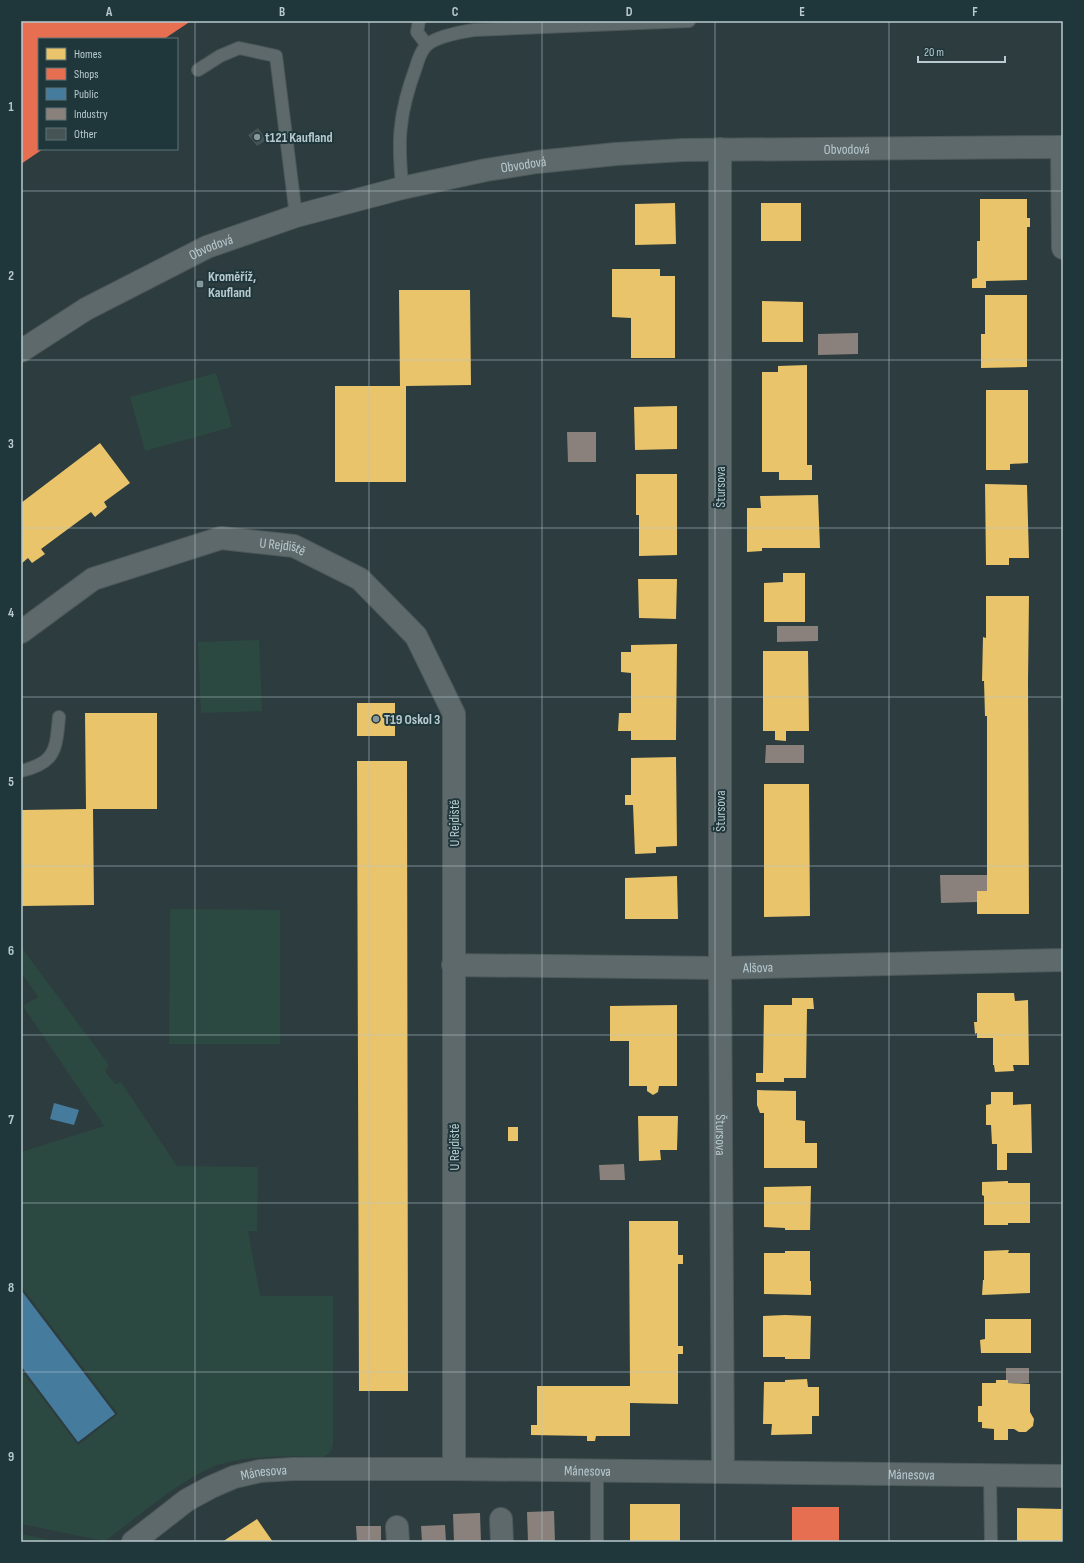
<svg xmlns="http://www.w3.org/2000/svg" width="1084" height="1563" font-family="'Sofia Sans Condensed',sans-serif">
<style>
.green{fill:#2b4940}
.homes{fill:#e9c46a}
.shops{fill:#e76f51}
.public{fill:#457b9d}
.industry{fill:#8a817c}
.building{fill:#475456}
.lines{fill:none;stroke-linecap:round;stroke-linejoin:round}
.lane-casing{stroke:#4d585a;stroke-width:14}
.street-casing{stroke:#4d585a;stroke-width:24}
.lane{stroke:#5e696c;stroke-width:12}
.street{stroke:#5e696c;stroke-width:22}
.grid{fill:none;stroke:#b8cacf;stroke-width:1;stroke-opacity:0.55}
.poi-dot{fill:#87989c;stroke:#1f373b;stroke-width:1.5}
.labels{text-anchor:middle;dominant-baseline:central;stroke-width:4;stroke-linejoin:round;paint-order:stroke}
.poi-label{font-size:14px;font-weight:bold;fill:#b8cacf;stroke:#1f373b;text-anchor:start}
.street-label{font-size:14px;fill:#b8cacf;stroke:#1f373b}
.neatline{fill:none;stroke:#b8cacf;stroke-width:1.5}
.grid-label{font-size:13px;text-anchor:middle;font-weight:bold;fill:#b8cacf}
</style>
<rect width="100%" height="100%" fill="#2d3c3e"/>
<path class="green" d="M216,373l16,54 -87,24 -15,-54z
M259,640l3,71 -61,2 -3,-71z
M170,909l110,1v134h-111z
M21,947l88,118 -4,6 10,13 6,-2 56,84 81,1 -1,64h-9l12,65h73v148c-1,8 -4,10 -11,13 -35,-1 -70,-2 -104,8 -35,12 -79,51 -109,73l-5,3 -83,-17v-154l57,75 40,-31 -97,-128v-134l83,-26 -81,-120 15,-9 -17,-25z
M21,1534l39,8h-39z"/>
<path class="homes" d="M980,199h47v19h3v9h-3v53l-41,1v7h-14v-9l5,-1v-37h3z
M675,203l1,41 -41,1v-41z
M761,203h40v38h-40z
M612,269h48v7h15v82h-44v-40l-19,-1z
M399,290h71l1,95 -65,1v96h-71v-96h65z
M985,295h42v72l-46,1v-34h4z
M762,301l41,1v40h-41z
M807,365v100h5v15h-33v-8h-17v-100h16v-6z
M986,390h42v73l-18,1v6h-24z
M677,406v43l-42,1 -1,-43z
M100,443l30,40 -26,19 3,5 -12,10 -4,-5 -50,37 4,5 -13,9 -4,-5 -7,6v-61z
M636,474h41v81l-38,1v-41h-3z
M985,484l42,1 2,73h-20v7h-23z
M818,495l2,53h-58v3l-15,1v-44h14l-1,-12z
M783,573h22v49h-41v-39l19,-1z
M638,579h39l-1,40 -37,-1z
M986,596h43l-1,85 1,233h-52v-23h10v-175h-2l-1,-35h-2l1,-44 3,1z
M677,644l-1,96h-45v-9h-13l1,-18h12v-40l-10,-1v-20h10v-7z
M763,651h45l1,80h-23v10l-11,-1v-9h-12z
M357,703h38v33h-38z
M85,713h72v96h-64l1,96 -72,1v-96l64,-1z
M676,757l1,89 -21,1v6l-21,1 -2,-49h-8v-10h6v-37z
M357,761h50l1,630h-49z
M764,784h45l1,132 -46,1z
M677,876l1,43h-53v-41z
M977,993h37l1,8 13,-1 1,65h-16l1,6 -19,1 -1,-7h-1v-27h-16v-5l-2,1 -1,-12h3z
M792,998h21l1,11h-7l-1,69h-22v4h-28v-9h7l1,-68h28z
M677,1005v81h-18l-1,6 -5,3 -6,-4v-5h-18v-45h-19v-35z
M757,1090l39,1v29l9,1v22h12v25h-53v-55h-4l-3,-8z
M991,1092h22v13l18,-1 1,49h-25v17h-10v-26h-5l-1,-19h-5v-20l5,-1z
M638,1116h40l-1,34h-17l1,10 -22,1z
M508,1127h10v14h-10z
M1008,1181v2h22v40h-22v2h-24v-29l-2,-1v-13z
M811,1186l-1,44h-25v-2l-21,-1v-40z
M629,1221h49v34h5v9h-5v82h5v8h-5v50l-48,-1v33h-34l-1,5h-8v-5l-56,-1v-10h6v-39h93z
M1009,1250l-1,3h22v40l-48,2 1,-15h1v-29z
M785,1251h25v30h1v14l-47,-1v-41h21z
M785,1315l26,1 -1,43h-25v-2h-22v-41z
M985,1319h46v34h-50l-1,-13 5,-1z
M807,1379l1,8h11v29h-7v18l-41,1 1,-11h-9l1,-42h21v-2z
M996,1380h12v3l22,1v28l4,7 -1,7 -7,6h-7l-5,-3h-6v11h-14v-11l-12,-1v-6h-4v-16h4v-23h14z
M630,1504h50v38h-50z
M1017,1508l46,1v33h-46z
M257,1519l16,23h-51z"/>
<path class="shops" d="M21,21h170l-27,18h-125v110h4l-22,15z
M792,1507h47v35h-47z"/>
<path class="public" d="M54,1103l25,7 -5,15 -24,-6z
M21,1290l94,124 -37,28 -57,-76z"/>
<path class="industry" d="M858,333v21l-40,1v-21z
M567,432h29v30h-28z
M777,626h41v15l-41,1z
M766,745h38v18h-39z
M940,875h47v16h-10v11l-36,1z
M624,1164l1,16h-25l-1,-15z
M1006,1368h23v15h-21v-3h-2z
M554,1511l1,31h-27l-1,-30z
M480,1513l1,29h-27l-1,-28z
M445,1525l1,17h-24l-1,-16z
M356,1526h25v16h-24z"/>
<path class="building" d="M258,128l8,12 -9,6 -9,-11z"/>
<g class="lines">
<defs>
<path id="lane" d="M419,21l-2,11 10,13
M198,70l22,-14 19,-8 37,8 20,160
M402,188c-1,-20 -4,-41 -1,-62 2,-20 8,-40 15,-59 2,-7 5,-17 11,-22 10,-9 34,-13 47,-15l215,-9
M21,771c35,-8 35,-22 38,-54
M597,1471v71
M990,1475l1,67"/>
<g id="street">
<path d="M1062,147l1,101"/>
<path id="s1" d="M720,149v819l3,504"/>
<path id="s2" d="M21,351l65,-42 121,-62 89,-31 106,-28 84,-18 51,-8 79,-8 67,-4 380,-3"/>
<path id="s3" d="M21,632l72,-53 128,-41 73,8 66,33 56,57 38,78v755"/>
<path id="s4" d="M453,965l267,3 343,-8"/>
<path d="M501,1519l1,23"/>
<path d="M397,1527l1,15"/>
<path id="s5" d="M133,1542l54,-42 24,-13 23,-10 26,-6 33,-2h161l609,7"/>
</g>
</defs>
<use href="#lane" class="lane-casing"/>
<use href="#street" class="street-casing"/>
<use href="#lane" class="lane"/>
<use href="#street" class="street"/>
</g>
<path class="grid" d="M195,21v1521M369,21v1521M542,21v1521M715,21v1521M889,21v1521M21,191h1042M21,360h1042M21,528h1042M21,697h1042M21,866h1042M21,1035h1042M21,1203h1042M21,1372h1042"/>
<g class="poi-dot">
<circle cx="257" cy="137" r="4"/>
<rect x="196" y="280" width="8" height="8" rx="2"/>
<circle cx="376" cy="719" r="4"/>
</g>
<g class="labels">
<g class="poi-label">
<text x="265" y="137">t121 Kaufland</text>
<text x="208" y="276">Kroměříž,<tspan x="208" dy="16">Kaufland</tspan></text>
<text x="384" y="719">T19 Oskol 3</text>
</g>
<g class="street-label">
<text stroke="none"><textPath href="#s2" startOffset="865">Obvodová</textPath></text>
<text stroke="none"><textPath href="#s2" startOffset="541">Obvodová</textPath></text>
<text stroke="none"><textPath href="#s2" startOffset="217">Obvodová</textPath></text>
<text transform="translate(720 487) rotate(-90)">Štursova</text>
<text stroke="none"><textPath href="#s3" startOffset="286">U Rejdiště</textPath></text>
<text transform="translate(720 811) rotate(-90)">Štursova</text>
<text transform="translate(454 823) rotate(-90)">U Rejdiště</text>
<text stroke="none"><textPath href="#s4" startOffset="305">Alšova</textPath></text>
<text stroke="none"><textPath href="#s1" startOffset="986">Štursova</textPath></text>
<text transform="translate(454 1147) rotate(-90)">U Rejdiště</text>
<text stroke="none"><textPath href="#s5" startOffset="475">Mánesova</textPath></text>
<text stroke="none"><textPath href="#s5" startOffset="151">Mánesova</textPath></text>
<text stroke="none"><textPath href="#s5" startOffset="799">Mánesova</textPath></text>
</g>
</g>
<rect width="1084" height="1563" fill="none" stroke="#1f373b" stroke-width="44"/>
<rect x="38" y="38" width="140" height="112" fill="#1f373b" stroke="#5c7276"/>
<rect x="46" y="48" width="20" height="12" fill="#e9c46a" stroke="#5c7276"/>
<text x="74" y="58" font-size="12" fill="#b8cacf">Homes</text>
<rect x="46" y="68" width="20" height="12" fill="#e76f51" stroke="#5c7276"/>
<text x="74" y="78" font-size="12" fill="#b8cacf">Shops</text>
<rect x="46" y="88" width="20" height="12" fill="#457b9d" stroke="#5c7276"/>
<text x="74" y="98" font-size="12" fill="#b8cacf">Public</text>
<rect x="46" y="108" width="20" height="12" fill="#8a817c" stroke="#5c7276"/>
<text x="74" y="118" font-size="12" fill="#b8cacf">Industry</text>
<rect x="46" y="128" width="20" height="12" fill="#475456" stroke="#5c7276"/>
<text x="74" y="138" font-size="12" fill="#b8cacf">Other</text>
<path d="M918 56v6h87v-6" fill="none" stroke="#b8cacf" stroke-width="2"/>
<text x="924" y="56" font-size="12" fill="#b8cacf" stroke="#1f373b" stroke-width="3" paint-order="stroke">20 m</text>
<rect x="22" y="22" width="1040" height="1519" class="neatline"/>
<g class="grid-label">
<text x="109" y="16">A</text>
<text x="282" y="16">B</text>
<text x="455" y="16">C</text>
<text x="629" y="16">D</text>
<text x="802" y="16">E</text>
<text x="975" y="16">F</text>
<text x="11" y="111">1</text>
<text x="11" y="280">2</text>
<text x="11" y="448">3</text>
<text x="11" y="617">4</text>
<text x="11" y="786">5</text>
<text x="11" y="955">6</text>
<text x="11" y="1124">7</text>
<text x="11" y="1292">8</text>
<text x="11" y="1461">9</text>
</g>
</svg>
